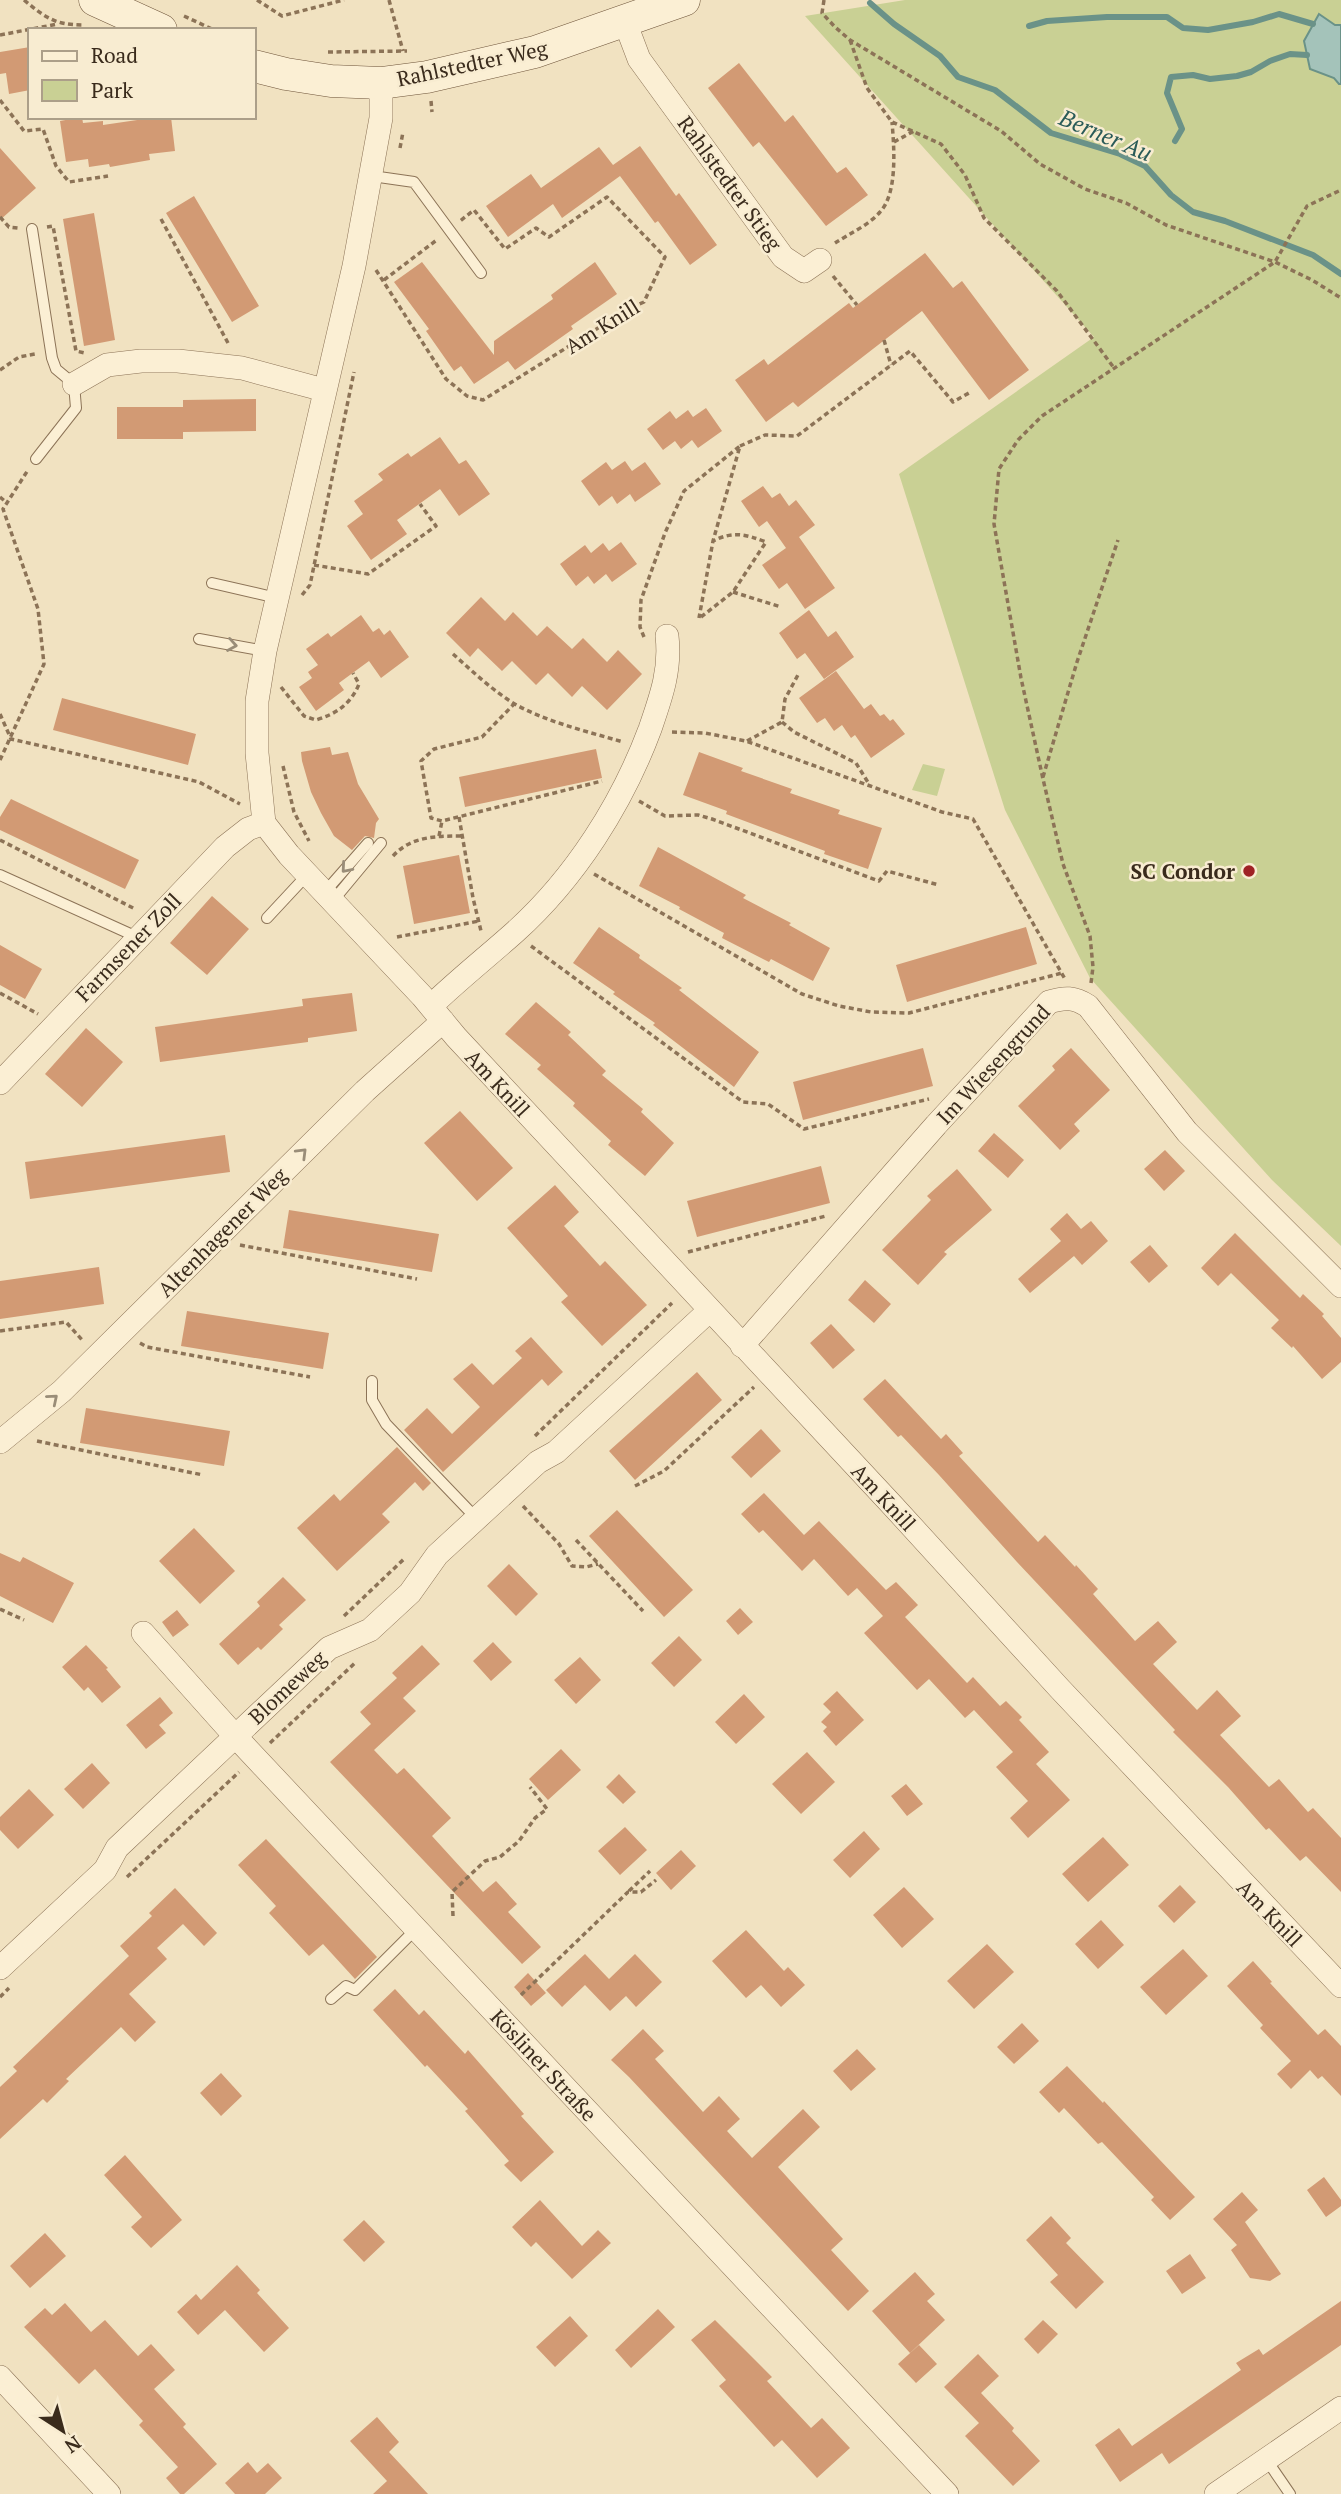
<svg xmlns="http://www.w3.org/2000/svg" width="1341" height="2494" font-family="'PT Serif',serif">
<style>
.green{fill:#c9d094}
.water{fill:#a4c3ba;stroke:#6a9288;stroke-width:2}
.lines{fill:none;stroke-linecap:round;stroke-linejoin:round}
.stream{stroke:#6a9288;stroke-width:6}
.building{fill:#d29a74}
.lane-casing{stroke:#8c7357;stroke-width:12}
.street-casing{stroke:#8c7357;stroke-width:24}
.secondary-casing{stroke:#6e543a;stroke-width:33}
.path{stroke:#8c7357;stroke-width:3.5;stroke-dasharray:5 3.5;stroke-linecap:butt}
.lane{stroke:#fbefd4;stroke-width:10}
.street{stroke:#fbefd4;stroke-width:23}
.secondary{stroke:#fbefd4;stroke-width:32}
.oneway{stroke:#9a8d78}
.poi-dot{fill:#9f2224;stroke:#f8ecd1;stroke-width:2.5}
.labels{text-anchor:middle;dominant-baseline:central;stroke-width:5;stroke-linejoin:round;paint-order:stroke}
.street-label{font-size:21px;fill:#3a2b1c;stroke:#f8ecd1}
.poi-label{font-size:21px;font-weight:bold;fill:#3a2b1c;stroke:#f8ecd1;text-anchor:end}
.water-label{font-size:23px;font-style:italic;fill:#2a5b58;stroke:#f8ecd1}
</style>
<rect width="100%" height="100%" fill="#f1e2c1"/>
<path class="green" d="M905,0h436v1246l-69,-66 -182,-202 -85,-168 -106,-336 195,-137 -289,-321z
M923,764l22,5 -8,27 -25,-6z"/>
<path class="water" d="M1319,14l16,11h6v59h-2l-5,-6 -24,-9 -6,-28z"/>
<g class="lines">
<path class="stream" d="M870,3l24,21 46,32 18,21 37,13 56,43 69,21 25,12 26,29 22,17 32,9 88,34 28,19
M1029,26l18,-5 60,-4h60l16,11 25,2 45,-8 26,-8 34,10
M1175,141l7,-12 -15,-36 4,-16 22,-2 17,4 27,-3 14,-4 19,-11 20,-7 17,1"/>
</g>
<path class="building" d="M30,47v43l-21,4 -3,-21 -6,1v-22z
M739,63l46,59 8,-7 44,58 9,-6 22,28 -42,31 -67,-84 -6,5 -45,-59z
M82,117l1,6 20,-2v4l41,-6 -1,-2h28l4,34 -26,3 1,6 -40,7 -1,-3 -20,3 -1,-8 -22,3 -6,-41z
M640,146l36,50 3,-3 38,52 -27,20 -32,-44 -3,2 -35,-47 -58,42 -9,-14 -45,33 -22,-31 45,-32 10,14 58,-41 14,18z
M0,148l36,40 -36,32z
M194,196l65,110 -27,16 -66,-109z
M94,213l21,127 -31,6 -21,-127z
M925,253l28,35 9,-7 67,89 -40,30 -67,-89 -124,96 -5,-5 -27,20 -31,-42 29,-21 4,6 81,-62 4,5z
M422,262l72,93v-14l59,-42 -2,-4 44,-33 22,32 -46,32 2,3 -58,41 -7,-9 -34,23 -13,-18 -7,5 -28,-40 3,-2 -35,-47z
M256,399v32l-73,1v7h-66v-32h66v-7z
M706,408l16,23 -24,17 -6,-8 -11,9 -6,-8 -12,9 -16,-21 23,-18 6,8 12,-9 5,7z
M440,437l19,27 7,-4 24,34 -31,22 -19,-27 -43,31 10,14 -36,26 -24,-34 16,-12 -9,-13 29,-21 -5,-6 30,-21 3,4z
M625,461l7,10 13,-9 16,22 -26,18 -5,-8 -13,10 -5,-8 -13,10 -18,-25 25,-19 6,8z
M763,486l9,12 8,-5 9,13 7,-6 19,25 -16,12 36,51 -30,21 -18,-26 -8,6 -17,-24 24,-17 -19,-27 -8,6 -18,-26z
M621,542l16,22 -25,18 -6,-8 -12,10 -6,-8 -12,10 -16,-22 25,-19 6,8 12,-10 6,8z
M481,597l24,24 8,-9 24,24 10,-10 25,23 11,-11 24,24 11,-12 24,24 -35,36 -25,-24 -10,11 -24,-24 -12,12 -24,-24 -10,10 -24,-23 -8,9 -24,-24z
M809,610l19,27 8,-6 18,26 -30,22 -19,-26 -8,6 -18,-26z
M361,615l12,17 6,-4 5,7 6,-5 19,27 -28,21 -12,-17 -30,22 5,7 -28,21 -17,-24 13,-9 -4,-6 10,-7 -12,-16 22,-16 3,4z
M836,671l28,38 7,-5 9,12 4,-2 6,7 3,-2 12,15 -34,24 -16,-23 -4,3 -9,-13 -8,6 -9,-13 -8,5 -18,-25z
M62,698l134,36 -8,31 -135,-35z
M330,747l2,8 16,-3 10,32 21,35 -3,4 -2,15 -9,-2 -13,14 -18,-14 -13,-23 -10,-21 -9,-31 -1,-9z
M596,749l6,29 -137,29 -6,-30z
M699,752l44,16 -2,3 51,18 -2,4 50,17 -2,4 44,14 -14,41 -44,-15 1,-3 -99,-37 1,-3 -44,-16z
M11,799l128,61 -14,29 -125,-59v-13z
M658,847l88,48 -3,3 48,25 -2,2 41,23 -17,33 -42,-22 -2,3 -47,-24 2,-5 -45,-24 1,-2 -41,-21z
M459,855l11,58 -56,11 -11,-58z
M212,896l37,33 -42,46 -37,-32z
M599,927l41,28 -1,3 43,30 -3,2 80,62 -25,35 -81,-62 2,-2 -42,-29 2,-2 -42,-29z
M1026,927l11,37 -130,38 -11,-37z
M0,945l42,24 -17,30 -25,-14z
M352,993l5,38 -49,7v4l-148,20 -5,-35 148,-21 -1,-7z
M536,1002l35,30 -3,3 38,36 -4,4 41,34 -2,3 33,31 -29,33 -37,-31 3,-4 -38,-35 2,-3 -38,-34 4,-4 -36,-31z
M86,1028l37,34 -41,45 -37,-33z
M923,1048l10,38 -130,34 -10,-38z
M1071,1048l39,42 -36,34 6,7 -20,19 -42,-44 37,-36 -3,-4z
M460,1111l53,57 -36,33 -53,-58z
M994,1133l30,27 -16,18 -30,-27z
M225,1135l5,37 -200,27 -5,-37z
M1165,1150l20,21 -21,20 -20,-22z
M821,1166l9,37 -133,34 -10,-36z
M957,1169l35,41 -48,42 3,2 -29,31 -36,-35 49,-50 -4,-4z
M555,1185l24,27 -15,14 36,40 5,-5 42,44 -45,41 -41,-44 7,-6 -61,-68z
M289,1210l150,24 -7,38 -149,-24z
M1067,1213l14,16 10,-8 17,20 -26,24 -8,-9 -44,37 -12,-14 43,-38 -11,-12z
M1235,1233l65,65 3,-4 21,20 -2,2 19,22v24l-19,17 -29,-33 -1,2 -21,-20 8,-8 -48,-47 -13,13 -17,-18z
M1150,1245l18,21 -19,17 -19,-21z
M99,1267l5,37 -104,15v-38z
M865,1280l26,24 -17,19 -26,-23z
M187,1311l142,22 -6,36 -142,-23z
M831,1324l24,26 -22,19 -23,-26z
M531,1337l32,35 -15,14 -6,-7 -99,93 -39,-42 23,-22 25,26 28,-27 -27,-28 19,-16 21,22 29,-27 -7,-7z
M697,1372l25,28 -87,80 -26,-29z
M885,1379l56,60 5,-5 17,19 -4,3 79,86 7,-7 30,32 1,-2 22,24 -5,5 42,47 23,-20 19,21 -24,22 44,46 20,-20 24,26 -21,19 49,52 10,-8 29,33 5,-4 28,30v54l-35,-36 -6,5 -31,-33 -3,2 -38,-43 -55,-55 2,-2 -158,-168 -78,-87 -38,-40 -3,2 -35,-38z
M86,1408l144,23 -6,35 -144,-23z
M761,1429l20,22 -30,27 -20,-21z
M397,1447l34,36 -8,8 -8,-9 -33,32 8,8 -53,49 -40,-43 37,-34 6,7z
M764,1493l40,42 15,-14 67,69 10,-8 22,23 -13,12 62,66 6,-6 27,29 6,-5 16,16 -3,3 30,32 -13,12 34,36 -42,38 -18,-20 18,-17 -32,-34 17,-15 -39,-42 -9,8 -36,-39 -12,11 -53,-57 19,-17 -26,-28 -9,8 -34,-37 -12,12 -39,-41 -4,3 -18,-19z
M617,1510l76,80 -29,27 -75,-81z
M194,1528l41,43 -35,33 -41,-43z
M0,1553l20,9 3,-5 51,26 -21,40 -53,-27z
M509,1564l29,30 -22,22 -29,-30z
M283,1577l23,23 -27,25 4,4 -22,21 -3,-3 -20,18 -19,-21 41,-38 -3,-4z
M740,1608l13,14 -15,13 -12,-14z
M177,1610l12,15 -16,12 -11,-15z
M679,1636l23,24 -28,27 -23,-24z
M493,1642l19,20 -21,19 -18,-20z
M86,1645l22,23 -2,1 15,18 -19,16 -14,-16 -4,4 -22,-24z
M422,1645l18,19 -37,34 13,13 -42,39 23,24 7,-6 47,50 -19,18 51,56 13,-11 21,23 -9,8 33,35 -19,17 -192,-202 41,-38 -11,-12 37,-34 -5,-5z
M580,1657l21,23 -25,24 -22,-24z
M837,1691l27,29 -28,26 -13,-15 4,-4 -6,-5 10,-10 -8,-8z
M744,1694l21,23 -29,27 -21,-22z
M160,1697l13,16 -14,12 7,8 -20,16 -20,-24z
M561,1749l20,21 -33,30 -19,-21z
M807,1752l28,30 -34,32 -29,-30z
M92,1763l18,20 -27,26 -19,-20z
M619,1774l17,18 -13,12 -17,-17z
M906,1784l17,20 -16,12 -16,-20z
M29,1789l25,26 -36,34 -18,-19v-13z
M625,1827l22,23 -27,25 -22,-24z
M864,1831l16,18 -30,29 -17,-18z
M1103,1837l26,28 -41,37 -26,-28z
M266,1839l111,118 -22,22 -32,-35 -14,12 -40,-43 7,-7 -38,-41z
M681,1850l15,16 -25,24 -15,-17z
M1180,1885l16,17 -22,21 -16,-17z
M904,1887l30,32 -32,29 -29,-33z
M175,1888l42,45 -13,13 -21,-22 -26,24 10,11 -38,35 27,28 -21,20 -14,-15 -55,52 3,2 -22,22 -4,-4 -43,40v-52l17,-16 -4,-4 116,-111 -9,-10 32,-30 -3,-3z
M1101,1920l23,25 -26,24 -23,-25z
M746,1930l38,41 4,-4 17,18 -24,22 -20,-22 -15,13 -34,-37z
M987,1944l27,28 -40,37 -27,-28z
M1183,1949l25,27 -42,39 -26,-28z
M585,1954l24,25 26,-25 27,28 -26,25 -10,-11 -16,15 -25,-26 -23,22 -16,-17z
M1253,1961l19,21 -2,1 48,52 7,-6 16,17v50l-19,-20 -4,3 -8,-9 -19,19 -14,-15 14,-13 -31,-33 3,-3 -36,-39z
M528,1973l18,20 -15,13 -17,-19z
M395,1989l24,26 5,-5 41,44 3,-4 56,64 -3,2 33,36 -33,30 -17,-17 5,-4 -44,-50 3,-2 -41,-44 -2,2 -52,-57z
M1022,2023l17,18 -25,23 -17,-17z
M643,2029l21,22 -9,8 48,53 16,-16 21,23 -13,12 25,27 51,-49 17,18 -42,40 65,72 -12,11 38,41 -21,20 -219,-234 -18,-17z
M857,2049l19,20 -25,22 -18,-20z
M1067,2066l36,37 1,-2 91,96 -25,23 -19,-20 3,-3 -52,-55 -4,2 -34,-36 -5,5 -20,-21z
M221,2073l21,23 -21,20 -21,-23z
M125,2155l57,65 -31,28 -20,-21 11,-10 -38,-42z
M1324,2177l17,23v6l-15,11 -19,-27z
M1242,2192l16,18 -13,12 36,52 -11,7 -20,-3 -19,-28 6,-5 -24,-26z
M540,2200l42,46 16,-16 13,13 -39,36 -36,-37 -5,5 -19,-20z
M1051,2216l20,22 -5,5 38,39 -28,27 -26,-27 8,-7 -32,-35z
M364,2220l21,22 -21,20 -21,-22z
M45,2233l21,23 -36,32 -20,-22z
M1190,2254l16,24 -24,16 -16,-23z
M237,2265l23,25 -3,3 32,35 -25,24 -39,-42 -27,25 -21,-23 19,-18 5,6z
M915,2272l20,22 -8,7 18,19 -35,33 -38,-42z
M1341,2301v44l-172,119 -7,-11 -42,29 -25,-37 24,-17 13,18 109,-76 -5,-7 23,-14 4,6z
M65,2303l26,29 14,-12 33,36 13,-12 24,26 -21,19 32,35 -3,3 34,37 -33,30h-4l-14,-16 12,-11 -39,-42 4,-4 -48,-52 -16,15 -55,-57 21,-19 7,7z
M658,2309l17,18 -44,41 -16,-18z
M570,2316l18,20 -33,31 -19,-20z
M715,2320l57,57 -5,4 44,47 11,-10 28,30 -33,30 -35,-38 -8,7 -55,-61 7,-6 -35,-40z
M1043,2320l15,14 -20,20 -14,-15z
M919,2345l18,19 -21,19 -18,-19z
M978,2354l21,22 -18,17 33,35 -2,3 28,30 -27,25 -48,-50 14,-13 -35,-36z
M377,2417l22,25 -10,10 39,42h-55l14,-13 -37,-40z
M248,2462l9,11 11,-10 14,15 -17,16h-30l-10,-11z"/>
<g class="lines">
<defs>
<path id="lane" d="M372,176l42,6 67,91
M32,229l20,129 4,11 18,15 2,24 -40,51
M212,583l65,15
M199,639l66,12
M0,875l137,62
M324,893l44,-50
M332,902l49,-59
M267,918l40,-43
M372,1381v19l14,24 91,95
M331,1999l15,-13 9,4 61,-61
M1266,2459l24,35"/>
<path id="street" d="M625,22l14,37 144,198 21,14 16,-11
M381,83v35l-27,148 -89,385 -8,50v52l7,70 25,32 133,141 34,41 437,469 167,183 281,297
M74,384l33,-19 34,-4h37l64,7 82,22
M431,1006c27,-26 56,-49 84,-74 60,-54 107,-128 135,-203 11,-32 21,-59 17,-93
M0,1083l225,-236 23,-18 16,-6
M742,1346l194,-221 113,-123c16,-5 25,-5 39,4l99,126 154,154
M0,1442l62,-51 303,-300 78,-70
M143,1633l92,103 712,758
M0,1968l105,-98 12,-22 212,-200 41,-18 40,-37 27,-38 101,-93 18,-10 154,-142
M0,2377l109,117
M1216,2494l125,-86"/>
<path id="secondary" d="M95,0l66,30
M254,66l32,8 45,7 50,2 46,-6 108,-25 149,-52"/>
</defs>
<use href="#lane" class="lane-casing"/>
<use href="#street" class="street-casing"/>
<use href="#secondary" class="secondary-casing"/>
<path class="path" d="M24,0c22,18 31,25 60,25
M257,0l25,16 62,-16
M389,0l14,51
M824,0l-2,13 13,14 15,13 151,91 39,33 45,25 41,14 40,22 109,37 37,18 29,18
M184,16l30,14
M0,35l58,-11
M850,40l17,48 25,34 49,22 24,31 19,43 73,73 57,77
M328,52l79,-1
M0,100l24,31 19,-2 13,37 13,16 39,-6
M431,101l1,11
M894,142l20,-11
M400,148l3,-16
M0,217l9,10 9,1
M161,219l67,124
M47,227l6,-1 23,125 9,2
M835,243c14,-9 34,-18 45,-31 18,-19 14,-66 12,-90
M376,270l70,109 21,17 16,4 147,-92 14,-6 21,-45 -58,-60 -58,40 -13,-9 -31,21 -31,-39 -14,11
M833,276l24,29
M384,280l54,-41
M884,340l7,25
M0,370l19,-13 16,-3
M740,446l25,-11 32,1 113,-85 43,51 16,-9
M0,497l7,6
M314,565l54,9 68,-48 -16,-22
M733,592l48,15
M302,595l8,-10 44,-213
M701,617l32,-25 33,-50c-21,-8 -33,-11 -53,-1
M644,637l-4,-10 1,-27 24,-67 19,-42 56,-45 -27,95 -14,77
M453,654c19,17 38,35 60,49 33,19 73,28 110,39
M281,687l23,29 12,4c20,-6 35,-16 43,-36l-6,-11
M515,703l-33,34 -48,12 -13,12 10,57 11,3 160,-40
M0,714l11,25 188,43 41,22
M782,722l12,10 62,31 13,21
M672,732l33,1 41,8 196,71 31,7 92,160
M747,741l35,-19 3,-23 14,-26
M0,760l44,-96 -6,-55 -35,-100 25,-39
M283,766l11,46 15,29
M1043,777l34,-115 41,-122
M639,801l26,15 33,-1 14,4 167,62 8,-10 52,14
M459,817l14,81 8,33
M439,836l3,-15
M0,840l135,69
M393,856c18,-20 44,-20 69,-20
M594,874l208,120 37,12 32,6 38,1 153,-40
M397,937l82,-16
M531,946l212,156 25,2 36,25 125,-30
M1091,983l2,-16 -3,-31 -27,-72 -20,-85 -22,-101 -27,-154 5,-55 19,-29 24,-24 233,-154 32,-56 34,-16
M0,993l38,21
M240,1245l177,34
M688,1252l138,-36
M0,1331l66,-9 17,19
M140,1343l7,4 163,30
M535,1436l137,-133
M37,1441l166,34
M635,1486l29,-15 90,-84
M523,1506l36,38 13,22 14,1 12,-3
M576,1540l67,71
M0,1609l24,11
M344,1616l60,-57
M270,1743l86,-81
M127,1877l112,-105
M629,1891l21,-20
M453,1916l-1,-24 33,-31 15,-4 19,-16 16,-23 12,-9 -17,-22
M521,1995l107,-103h13l15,-12
M0,1997l9,-9"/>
<use href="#lane" class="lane"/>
<use href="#street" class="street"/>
<use href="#secondary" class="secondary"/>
</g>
<defs><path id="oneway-chevron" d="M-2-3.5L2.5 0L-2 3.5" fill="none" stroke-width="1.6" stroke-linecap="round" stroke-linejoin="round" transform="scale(1.75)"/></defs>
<g class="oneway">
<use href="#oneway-chevron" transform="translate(232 645) rotate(10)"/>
<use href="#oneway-chevron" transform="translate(346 868) rotate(131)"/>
<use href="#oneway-chevron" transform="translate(302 1153) rotate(-45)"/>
<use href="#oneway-chevron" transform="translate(53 1399) rotate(-40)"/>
</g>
<circle class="poi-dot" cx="1249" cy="871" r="7"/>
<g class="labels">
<g class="street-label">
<text transform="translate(472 63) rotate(-12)">Rahlstedter Weg</text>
<text transform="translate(730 183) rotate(54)">Rahlstedter Stieg</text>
<text transform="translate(602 326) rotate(-32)">Am Knill</text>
<text transform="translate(128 947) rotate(-46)">Farmsener Zoll</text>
<text transform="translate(993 1064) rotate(-47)">Im Wiesengrund</text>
<text transform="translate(498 1083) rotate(47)">Am Knill</text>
<text transform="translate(222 1232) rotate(-45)">Altenhagener Weg</text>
<text transform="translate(884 1497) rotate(47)">Am Knill</text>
<text transform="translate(287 1687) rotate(-43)">Blomeweg</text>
<text transform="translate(1270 1913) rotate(46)">Am Knill</text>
<text transform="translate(544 2065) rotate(47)">Kösliner Straße</text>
</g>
<g class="poi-label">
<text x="1235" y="871">SC Condor</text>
</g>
<g class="water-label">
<text transform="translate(1106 135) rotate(23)">Berner Au</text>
</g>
</g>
<rect x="28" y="28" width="228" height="91" fill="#f8ecd1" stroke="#ac9f89" stroke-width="2"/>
<rect x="42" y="51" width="35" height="10" fill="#fbefd4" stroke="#ac9f89" stroke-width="2"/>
<text x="91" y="63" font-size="21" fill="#3a2b1c">Road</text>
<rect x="42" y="80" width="35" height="21" fill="#c9d094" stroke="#ac9f89" stroke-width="2"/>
<text x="91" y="98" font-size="21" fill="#3a2b1c">Park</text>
<g transform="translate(63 2431) rotate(144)" stroke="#f8ecd1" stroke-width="5" paint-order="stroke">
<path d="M0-5L12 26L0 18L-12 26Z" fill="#3a2b1c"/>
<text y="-10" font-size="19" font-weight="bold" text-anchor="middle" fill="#3a2b1c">N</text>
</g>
</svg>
